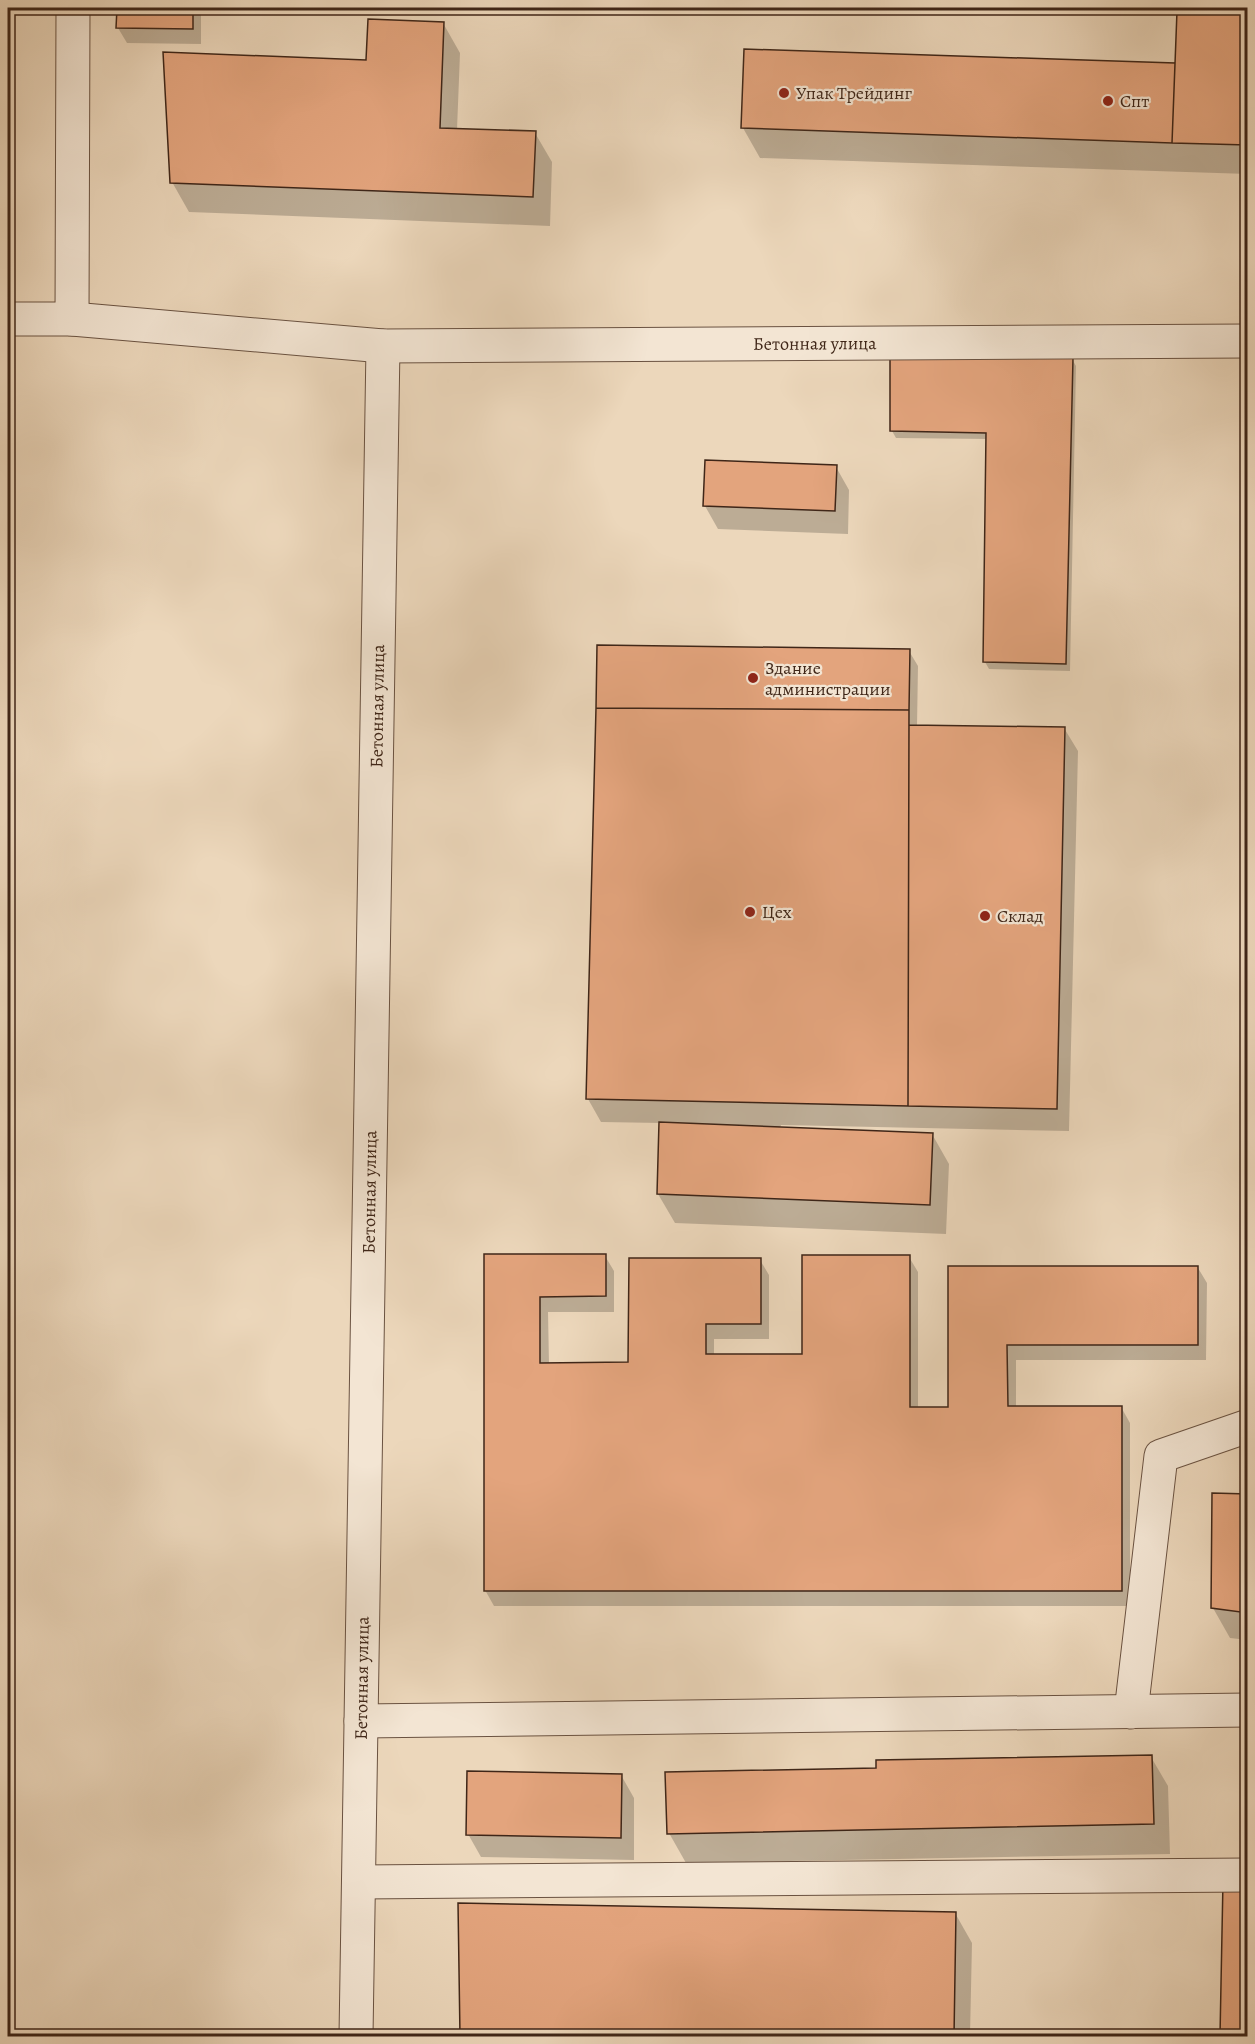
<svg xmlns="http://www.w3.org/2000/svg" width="1255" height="2044" font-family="Alegreya,serif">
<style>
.shadow{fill:#0003}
.building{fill:#e3a47d;stroke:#3f2618;stroke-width:1.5}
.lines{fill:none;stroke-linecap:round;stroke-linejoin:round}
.minor-casing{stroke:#6a5241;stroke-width:35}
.minor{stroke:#f3e5d3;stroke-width:33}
.poi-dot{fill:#8f2418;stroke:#f3e5d3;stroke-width:2}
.labels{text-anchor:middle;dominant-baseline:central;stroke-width:4.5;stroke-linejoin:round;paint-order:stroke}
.poi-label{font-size:18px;fill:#3f2618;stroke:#f3e5d3;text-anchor:start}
.street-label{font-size:18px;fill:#3f2618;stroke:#f3e5d3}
</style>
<rect width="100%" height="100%" fill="#ecd7bb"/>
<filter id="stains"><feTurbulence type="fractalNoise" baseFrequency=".00333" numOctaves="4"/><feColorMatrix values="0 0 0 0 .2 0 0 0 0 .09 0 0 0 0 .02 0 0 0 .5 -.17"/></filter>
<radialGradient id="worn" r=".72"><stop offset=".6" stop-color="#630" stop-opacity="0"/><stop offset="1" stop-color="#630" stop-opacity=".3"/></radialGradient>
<path class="shadow" d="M118,8h83v36l-74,-1 -9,-15z
M1248,15v159l-488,-16 -17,-30 2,-78 431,15z
M443,23l17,30 -3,77 78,3 17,29 -2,64 -361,-14 -17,-30 195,-120z
M1072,359l4,7 -6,305 -81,-2 -4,-7 3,-223 -92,-1 -4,-7z
M836,467l13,23 -1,44 -130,-5 -13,-23z
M909,651l9,15 -1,60 147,2 14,23 -9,380 -288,-6 -1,3 152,6 17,30 -3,70 -271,-11 -17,-29 3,-71 -60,-1 -13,-23z
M486,1256h119l9,15v41h-66l1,52h81l130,-104 9,15v64h-55v17h89l106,-99 9,15v136h32v-140h248l9,15 -1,77h-190v47h105l9,16v183h-636l-9,-16z
M1248,1495v145l-18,-2 -17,-30z
M1151,1757l17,29 2,68 -484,9 -17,-30 209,-63z
M621,1775l13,23v62l-153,-3 -13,-23z
M460,1905l495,8 17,30 -2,93h-509z"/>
<path class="building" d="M117,8h76v21l-77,-1z
M1177,11l71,2v132l-76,-2z
M368,19l76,3 -4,106 96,3 -3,66 -363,-14 -7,-131 203,8z
M744,49l431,14 -3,80 -431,-15z
M890,353l183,5 -7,306 -83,-2 3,-229 -96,-2z
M705,460l132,5 -2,46 -132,-5z
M597,645l313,4 -1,61 -313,-2z
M596,708l313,2 -1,396 -322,-7z
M909,725l156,2 -8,382 -149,-3z
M659,1122l274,11 -3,72 -273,-11z
M484,1254h122v42l-66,1v66l88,-1 1,-104h132v66h-55v30h96v-99h108v152h38v-141h250v79h-191l1,61h114v185h-638z
M1212,1493l36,1v119l-37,-5z
M1152,1755l2,69 -487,10 -2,-62 211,-4v-8z
M467,1771l155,3 -1,64 -155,-3z
M1223,1881h25v155h-28z
M458,1903l498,9 -2,124h-494z"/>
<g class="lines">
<defs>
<g id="minor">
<path id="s1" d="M8,319h64l311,27 865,-5"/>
<path d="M72,319l1,-311"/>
<path d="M1131,1712l30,-256 87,-30"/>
<path d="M361,1721l887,-11"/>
<path d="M359,1882l889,-7"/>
<path id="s2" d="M356,2036l27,-1690"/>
</g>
</defs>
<use href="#minor" class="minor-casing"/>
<use href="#minor" class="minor"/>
</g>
<g class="poi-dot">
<circle cx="784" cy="93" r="6"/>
<circle cx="1108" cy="101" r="6"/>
<circle cx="753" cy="678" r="6"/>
<circle cx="750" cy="912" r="6"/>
<circle cx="985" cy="916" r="6"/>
</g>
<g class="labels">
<g class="poi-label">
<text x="796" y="93">Упак Трейдинг</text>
<text x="1120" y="101">Спт</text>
<text x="765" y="668">Здание<tspan x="765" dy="21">администрации</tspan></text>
<text x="762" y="912">Цех</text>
<text x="997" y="916">Склад</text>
</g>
<g class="street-label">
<text stroke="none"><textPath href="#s1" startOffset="808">Бетонная улица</textPath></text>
<text stroke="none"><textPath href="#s2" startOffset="1330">Бетонная улица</textPath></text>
<text stroke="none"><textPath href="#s2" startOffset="844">Бетонная улица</textPath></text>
<text stroke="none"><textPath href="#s2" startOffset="358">Бетонная улица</textPath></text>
</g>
</g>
<rect width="1255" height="2044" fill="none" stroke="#ecd7bb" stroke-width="30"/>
<rect x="9" y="9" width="1237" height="2026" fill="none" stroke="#3f2618" stroke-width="3"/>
<rect x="15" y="15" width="1225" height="2014" fill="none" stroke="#3f2618" stroke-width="1.5"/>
<rect width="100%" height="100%" filter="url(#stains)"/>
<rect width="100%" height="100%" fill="url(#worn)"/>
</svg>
